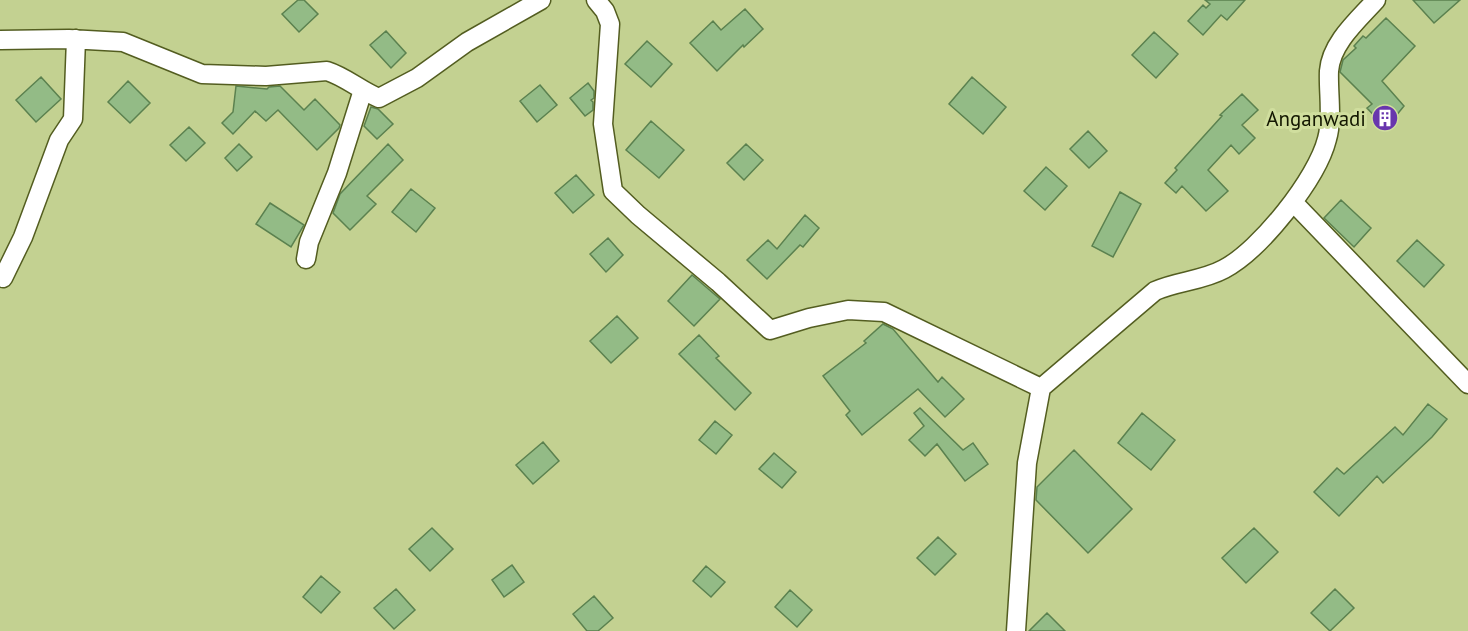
<svg xmlns="http://www.w3.org/2000/svg" width="1468" height="631" font-family="'PT Sans',sans-serif">
<style>
.building{fill:#93bb86;stroke:#5b814f;stroke-width:1.5}
.lines{fill:none;stroke-linecap:round;stroke-linejoin:round}
.minor-casing{stroke:#535d20;stroke-width:21}
.minor{stroke:#fff;stroke-width:18}
.labels{text-anchor:middle;dominant-baseline:central;stroke-width:6;stroke-linejoin:round;paint-order:stroke}
.poi-label{font-size:21px;fill:#131701;stroke:#d0de9e;text-anchor:end}
</style>
<rect width="100%" height="100%" fill="#c3d191"/>
<path class="building" d="M298,0h6l14,14 -19,18 -17,-18z
M1205,0h40l-18,20 -6,-5 -18,20 -15,-14 15,-16 3,3 4,-4z
M1413,0h47l-26,23z
M745,9l18,20 -19,18 -1,-2 -26,26 -27,-28 23,-22 8,9z
M1386,18l29,28 -33,35 22,25 -18,22 -19,-20 5,-4 -32,-32 3,-12 13,-12 -2,-2 9,-10 3,2z
M386,31l20,22 -15,15 -21,-23z
M1154,32l24,22 -22,24 -24,-23z
M647,41l25,23 -21,23 -26,-23z
M41,77l20,22 -25,23 -20,-22z
M972,77l34,30 -23,27 -34,-30z
M128,81l22,22 -20,20 -22,-21z
M588,83l6,8v7l-3,2 2,2v8l-8,6 -15,-18z
M540,85l17,20 -20,17 -17,-21z
M236,86l31,3 2,-2 11,-1 24,24 11,-11 25,26 -1,3 -22,22 -39,-40 -12,11 -11,-10 -22,23 -11,-11 11,-11z
M1242,94l16,16 -16,15 13,13 -16,16 -8,-9 -23,25 20,21 -22,20 -24,-25 -6,7 -11,-10 12,-13 -2,-2 47,-52 -2,-1z
M371,107l7,2 15,15 -16,15 -13,-13z
M651,121l33,29 -25,28 -33,-28z
M189,127l16,16 -19,18 -16,-16z
M1088,131l19,20 -18,17 -19,-19z
M239,144l13,13 -15,14 -12,-13z
M388,144l15,16 -36,36 9,8 -26,26 -17,-17 7,-19z
M746,144l17,16 -19,20 -17,-17z
M1046,167l21,19 -22,24 -21,-19z
M576,175l18,20 -21,18 -18,-20z
M411,189l24,19 -19,24 -24,-20z
M1120,192l21,12 -28,53 -21,-11z
M1341,200l30,28 -17,19 -30,-29z
M270,203l34,22 -13,22 -35,-23z
M805,215l14,13 -16,19 -3,-2 -33,34 -20,-19 21,-20 9,9z
M608,238l15,17 -17,17 -16,-18z
M1417,240l27,25 -20,22 -27,-26z
M692,275l28,24 -26,27 -26,-25z
M617,316l21,22 -27,25 -21,-22z
M883,324l10,5 45,53 4,-5 22,22 -19,18 -27,-28 -56,46 -16,-20 4,-4 -27,-35 43,-33 -2,-2z
M699,335l20,21 -3,2 35,35 -16,17 -56,-56z
M1428,404l19,15 -15,18 -49,46 -6,-7 -38,40 -25,-24 23,-24 7,6 51,-47 8,8z
M920,408l43,42 10,-7 15,21 -23,17 -28,-37 -12,12 -16,-16 15,-14 -10,-13z
M1142,413l33,27 -24,30 -33,-27z
M715,421l17,14 -16,19 -17,-14z
M543,442l16,19 -26,23 -17,-19z
M1074,450l58,59 -44,44 -52,-53 1,-13z
M774,453l22,19 -14,16 -23,-19z
M432,528l21,21 -23,22 -21,-22z
M1254,528l24,24 -32,31 -24,-25z
M938,537l18,17 -21,21 -18,-17z
M512,565l12,17 -20,15 -12,-17z
M706,566l19,16 -14,15 -18,-16z
M321,576l19,16 -19,21 -18,-16z
M396,589l19,21 -21,19 -20,-21z
M1335,589l19,19 -24,23 -19,-18z
M790,590l22,20 -15,17 -22,-20z
M594,596l19,22 -15,13h-11l-14,-17z
M1047,613l18,18h-36z"/>
<g class="lines">
<defs>
<path id="minor" d="M596,0l9,11 5,13 -7,100 10,67 25,24 80,67 52,48 39,-12 39,-8 36,2 157,76
M0,40l69,-1 54,3 79,32 64,2 61,-5c19,6 34,20 52,27l38,-20 50,-36 74,-42
M1293,202l175,182
M306,259l3,-17 28,-69 26,-83
M3,278l20,-41 36,-97 14,-21 3,-80
M1016,631l11,-168 14,-75 114,-97c22,-10 47,-10 69,-22 36,-19 93,-90 103,-130 6,-20 1,-47 2,-68 2,-28 29,-51 47,-71"/>
</defs>
<use href="#minor" class="minor-casing"/>
<use href="#minor" class="minor"/>
</g>
<defs>
<symbol id="building-disc" viewBox="-11 -11 22 22"><circle r="9.5" fill="#6836ad" stroke="#d0de9e"/><path d="M-4-6H4V6H1V3H-1V6H-4ZM-2.5-4.3h1.7v1.8h-1.7ZM.8-4.3h1.7v1.8H.8ZM-2.5-1h1.7V.8h-1.7ZM.8-1h1.7V.8H.8Z" fill="#fff"/></symbol>
</defs>
<g fill-rule="evenodd">
<use href="#building-disc" x="1370" y="103" width="30" height="30"/>
</g>
<g class="labels">
<g class="poi-label">
<text x="1366" y="118">Anganwadi</text>
</g>
</g>
</svg>
